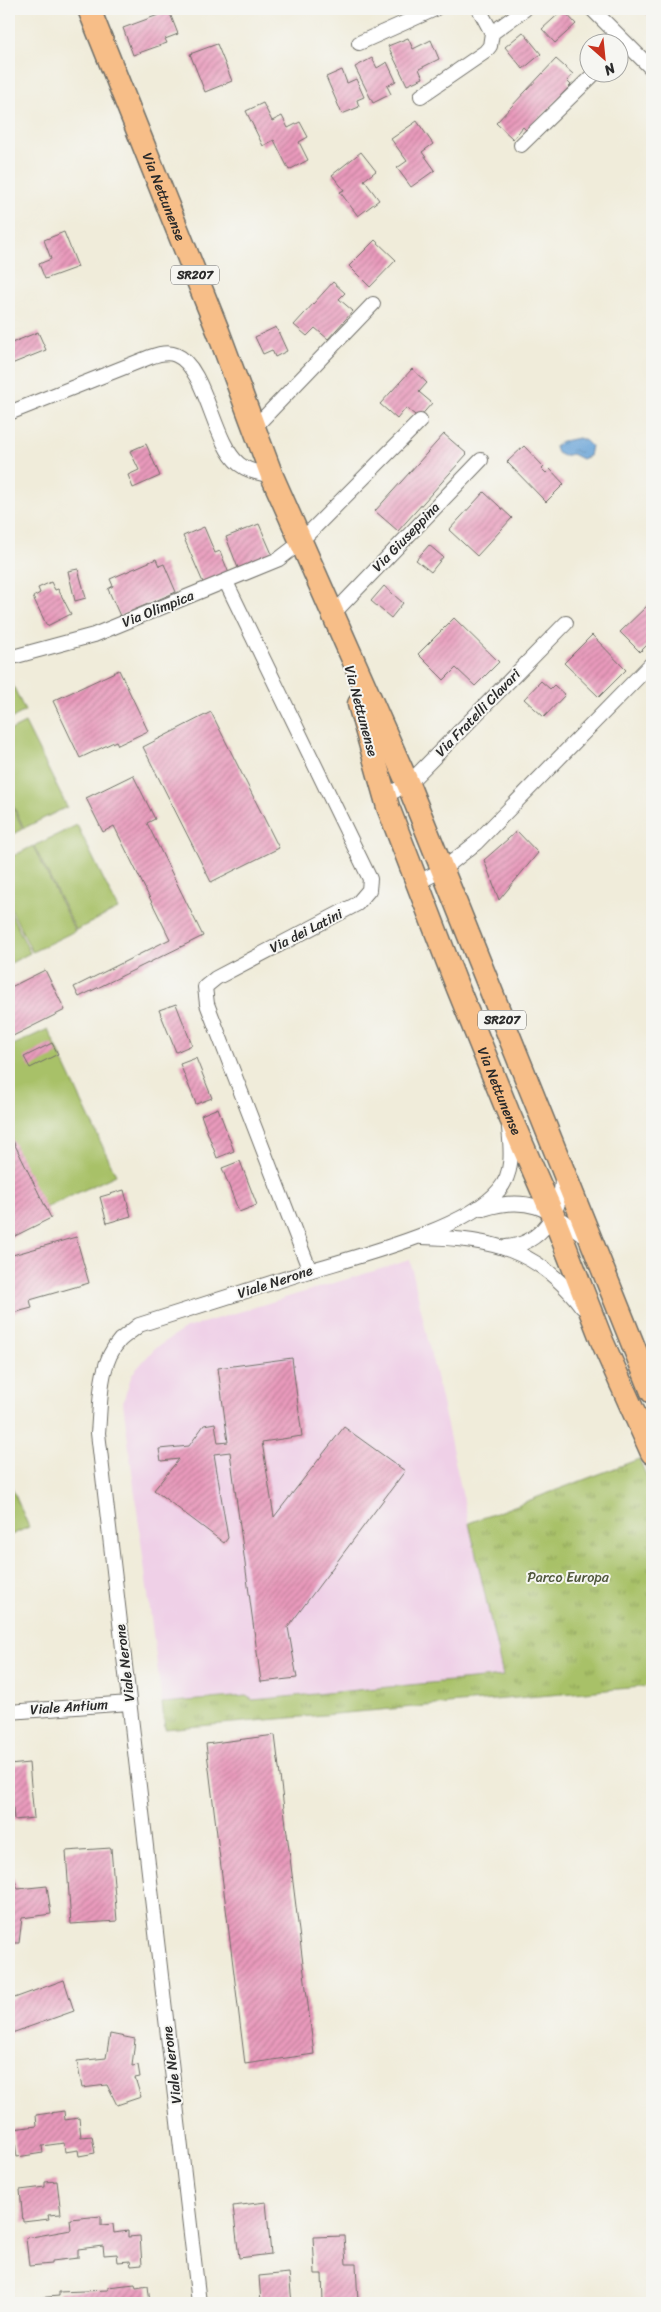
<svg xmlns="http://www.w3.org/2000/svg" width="661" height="2312" font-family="Sriracha,sans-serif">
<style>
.built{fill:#efd0e7}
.park{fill:url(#park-tufts);stroke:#6a7649}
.pitch{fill:#a8c167;stroke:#6a7649}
.water{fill:url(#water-ripples);stroke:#496781}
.building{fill:url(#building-hatch)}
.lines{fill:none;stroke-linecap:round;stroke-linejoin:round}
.street-casing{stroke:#706f68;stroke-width:16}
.primary-casing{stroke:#706f68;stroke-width:25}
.street{stroke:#fff;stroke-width:14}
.primary{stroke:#f7be88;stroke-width:22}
.labels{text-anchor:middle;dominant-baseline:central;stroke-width:4;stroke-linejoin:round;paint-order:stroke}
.shield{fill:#f6f6f2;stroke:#686867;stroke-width:1}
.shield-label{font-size:12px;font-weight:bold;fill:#2b2b2b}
.street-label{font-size:14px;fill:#2b2b2b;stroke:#f6f6f2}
.park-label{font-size:14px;fill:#50583d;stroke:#f6f6f2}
</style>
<defs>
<pattern id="park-tufts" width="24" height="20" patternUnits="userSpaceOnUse" patternTransform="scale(1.25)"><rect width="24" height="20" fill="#a8c167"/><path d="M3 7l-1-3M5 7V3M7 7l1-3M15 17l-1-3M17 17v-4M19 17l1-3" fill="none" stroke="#899d55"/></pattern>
<pattern id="water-ripples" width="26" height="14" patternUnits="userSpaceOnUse" patternTransform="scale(1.25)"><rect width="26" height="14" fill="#67a3d7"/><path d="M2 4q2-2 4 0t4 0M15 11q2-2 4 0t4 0" fill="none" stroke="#5585af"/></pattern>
<pattern id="building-hatch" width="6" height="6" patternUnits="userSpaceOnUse" patternTransform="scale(1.25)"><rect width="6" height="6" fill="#e99abc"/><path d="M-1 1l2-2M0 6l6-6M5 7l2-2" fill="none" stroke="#bd7e99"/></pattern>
</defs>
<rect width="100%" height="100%" fill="#f6f6f2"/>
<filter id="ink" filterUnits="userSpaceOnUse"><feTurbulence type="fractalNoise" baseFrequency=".02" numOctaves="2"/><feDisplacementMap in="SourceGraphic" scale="10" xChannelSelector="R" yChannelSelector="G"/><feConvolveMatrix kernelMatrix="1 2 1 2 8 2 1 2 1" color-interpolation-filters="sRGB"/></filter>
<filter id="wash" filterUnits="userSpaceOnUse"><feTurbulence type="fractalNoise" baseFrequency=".0096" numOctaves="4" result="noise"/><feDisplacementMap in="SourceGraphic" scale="20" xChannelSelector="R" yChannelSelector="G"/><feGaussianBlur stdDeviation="1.12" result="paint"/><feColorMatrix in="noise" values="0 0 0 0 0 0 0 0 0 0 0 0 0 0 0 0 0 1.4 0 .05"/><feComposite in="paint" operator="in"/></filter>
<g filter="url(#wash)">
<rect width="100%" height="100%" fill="#f0ecda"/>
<path class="built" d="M410,1260l93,416 -250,25 -8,-5 -83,7 -39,-301 9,-28 22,-25 32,-21z"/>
<path class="park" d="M639,1459l13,29v198l-487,43 -3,-26 84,-7 7,4 250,-24 -34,-153z"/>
<path class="pitch" d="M9,677l16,34 -16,9z
M25,723l42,84 -43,21 -15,-31v-66z
M9,799l14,30 -14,7z
M77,825l41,84 -42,21 -42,-84z
M33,846l42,85 -43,21 -23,-47v-47z
M9,909l21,44 -21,11z
M48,1029l68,146 -107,50v-178z
M9,1481l20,46 -20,9z"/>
<path class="water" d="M579,438l6,2 6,6 -2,10 -7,3 -10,-5 -9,2 -6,-3 -2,-7 7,-5z"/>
<g id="blocks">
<path class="building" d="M641,9h11v10z
M563,10l13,14 -21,19 -13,-14z
M169,11l9,23 -13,5 2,4 -34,12 -10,-27z
M523,32l18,22 -18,15 -18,-22z
M408,38l5,11 18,-9 8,19 -20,10 4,9 -16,7 -19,-39z
M217,44l15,37 -27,11 -15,-38z
M372,58l5,10 10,-6 9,19 -9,5 4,8 -18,9 -18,-36z
M556,59l17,15 -6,7 4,4 -44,46 -4,-4 -10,12 -17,-16z
M342,70l5,13 9,-4 8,18 -7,3 2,7 -17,7 -16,-37z
M263,103l9,18 10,-5 6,12 12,-6 8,15 -9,5 9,18 -19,10 -15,-30 -11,6 -17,-35z
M417,121l16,23 -11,8 13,18 -24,17 -14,-19 10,-7 -16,-22z
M361,152l15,19 -12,9 15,20 -21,16 -18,-24 4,-2 -12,-15z
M64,232l14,35 -33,12 -6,-15 12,-5 -7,-19z
M375,240l21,20 -26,27 -21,-21z
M333,282l12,11 -6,6 14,12 -25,28 -13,-11 -8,8 -13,-11z
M276,327l11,24 -12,6 -3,-7 -9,4 -8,-17z
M38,332l8,18 -37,15v-21z
M412,369l15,14 -8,9 13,11 -13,15 -13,-10 -9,11 -17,-15z
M444,434l23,20 -69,77 -23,-20z
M146,444l14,32 -27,12 -5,-13 11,-5 -9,-19z
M524,446l20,21 -2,2 4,4 4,-4 14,15 -18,18 -39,-40z
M484,492l28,26 -35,38 -28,-26z
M259,524l13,30 -34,14 -12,-31z
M204,527l11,26 5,-2 10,25 -25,11 -22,-51z
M429,545l14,12 -12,15 -15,-12z
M156,559l3,7 5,-2 12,28 -56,24 -12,-27 5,-3 -3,-7z
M78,569l8,29 -11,3 -7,-30z
M51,582l4,8 3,-1 13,25 -24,12 -14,-29 7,-4 -2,-5z
M384,586l19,17 -12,15 -20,-17z
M650,603l2,2v35l-12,12 -20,-20z
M454,618l45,44 -24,24 -19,-18 -12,12 -26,-26z
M592,635l34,35 -27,27 -35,-34z
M119,670l29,61 -30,14 -2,-4 -36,17 -27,-57z
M541,681l9,8 4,-4 11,10 -21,22 -20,-18z
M211,712l68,136 -68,34 -68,-135z
M133,775l22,44 -8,4 56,113 -124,61 -5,-10 96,-48 -56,-113 -11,6 -17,-34z
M517,831l21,22 -39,47 -15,-40z
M45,970l20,40 -56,28v-50z
M176,1004l16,41 -16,7 -17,-42z
M52,1043l6,11 -28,14 -6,-11z
M196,1058l16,40 -16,6 -16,-40z
M218,1108l16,43 -17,7 -16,-43z
M10,1135l41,83 -42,21v-103z
M240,1161l17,44 -18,7 -17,-44z
M124,1190l7,26 -24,7 -7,-26z
M76,1237l13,46 -59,17 2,8 -23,6v-58z
M292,1358l10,78 -40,6 12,75 70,-90 61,44 -117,156 9,51 -36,4 -31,-230 -16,2 14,84 -4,5 -70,-53 25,-31 -18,2 -2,-12 30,-3 15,-21 11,-2 3,20 10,-1 -10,-74z
M275,1735l39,319 -69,10 -39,-320z
M29,1763l5,55 -20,2 -5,-55z
M111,1848l6,73 -46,3 -5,-73z
M9,1866l9,23 29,-3 4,28 -29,4 -3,25h-10z
M64,1980l10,31 -65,23v-34z
M110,2034l25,5 -3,27 6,-1 2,12 -5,1 6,19 -24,8 -10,-20 -25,3 -5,-27 29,-3z
M64,2111l1,9 14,-2 2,19 11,-1 3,17 -16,3 -1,-6 -13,2 -1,-9 -22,3 1,7 -26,4 -4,-28 24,-3 -1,-11z
M57,2181l4,33 -13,1 1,4 -26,3 -3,-32 25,-3v-5z
M266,2202l5,52 -32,4 -6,-52z
M101,2216v9l12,-1 1,9 14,-2v6l12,-1 2,29 -11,1 -1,-5 -12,1 -1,-8 -13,1 -1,-9 -25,3v9l-26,3v3l-23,2 -3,-28 45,-8 -1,-11z
M344,2236l2,28h10l2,38 -35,1 -1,-29h-7l-2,-37z
M289,2273l3,30h-31l-2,-27z
M135,2284l1,4 12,-2 2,17h-113l-1,-5 23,-2v-4l49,-2v-3z"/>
</g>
</g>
<g filter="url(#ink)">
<use href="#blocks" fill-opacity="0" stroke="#706f68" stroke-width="1"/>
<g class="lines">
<defs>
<path id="street" d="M479,9l13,24
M592,9l60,60
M359,43l76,-34
M421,96l64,-44 5,-6 2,-13 33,-24
M521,145l75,-73
M9,413l141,-56c8,-3 18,-6 26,-2 30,12 37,88 63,109 10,8 22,9 33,12
M254,428l119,-124
M226,582l144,297 -1,11 -12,14 -141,74 -11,9 2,17 103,267
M332,615l149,-155
M9,658l85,-23 185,-76 17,-13 124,-125
M385,796l23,-12 158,-161
M417,883l25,-13 34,-27 176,-180
M483,1209c48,-15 67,2 105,29
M421,1237c69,1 118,12 161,70
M506,1247c36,-3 56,-36 56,-70
M9,1712l120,-9
M199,2303l-101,-870c3,-31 0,-69 22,-93 6,-5 13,-10 19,-15 56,-18 113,-36 170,-54 49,-15 158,-42 190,-81 15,-17 12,-41 10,-62"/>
<g id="primary">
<path id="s1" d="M89,9l129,322 54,145 136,308 244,608"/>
<path id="s2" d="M359,704l29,103 69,179 51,126 45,103 49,126 50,112"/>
</g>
</defs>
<use href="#street" class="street-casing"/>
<use href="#primary" class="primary-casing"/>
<use href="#street" class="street"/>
<use href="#primary" class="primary"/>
</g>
</g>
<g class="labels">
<g class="shield">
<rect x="171" y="265.5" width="48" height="19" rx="4"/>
<rect x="478" y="1010.5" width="48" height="19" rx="4"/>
</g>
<g class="shield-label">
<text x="195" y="275">SR207</text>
<text x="502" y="1020">SR207</text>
</g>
<g class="street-label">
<text stroke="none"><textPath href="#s1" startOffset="202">Via Nettunense</textPath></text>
<text transform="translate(406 537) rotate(-46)">Via Giuseppina</text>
<text transform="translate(158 609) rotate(-22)">Via Olimpica</text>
<text transform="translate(361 711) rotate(75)">Via Nettunense</text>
<text transform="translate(478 713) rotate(-46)">Via Fratelli Clavari</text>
<text transform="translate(306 931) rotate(-27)">Via dei Latini</text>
<text stroke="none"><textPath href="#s2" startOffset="412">Via Nettunense</textPath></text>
<text transform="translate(275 1282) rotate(-18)">Viale Nerone</text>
<text transform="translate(125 1663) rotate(-97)">Viale Nerone</text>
<text transform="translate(69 1707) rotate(-4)">Viale Antium</text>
<text transform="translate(172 2065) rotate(-97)">Viale Nerone</text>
</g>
<g class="park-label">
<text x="568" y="1577">Parco Europa</text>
</g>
</g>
<rect width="661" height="2312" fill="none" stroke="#f6f6f2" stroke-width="30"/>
<g transform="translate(604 58) rotate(153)"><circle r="24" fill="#f6f6f2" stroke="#a5a5a2"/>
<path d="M0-4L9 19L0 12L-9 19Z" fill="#c8321e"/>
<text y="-8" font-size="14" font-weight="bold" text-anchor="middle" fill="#2b2b2b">N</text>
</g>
</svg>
